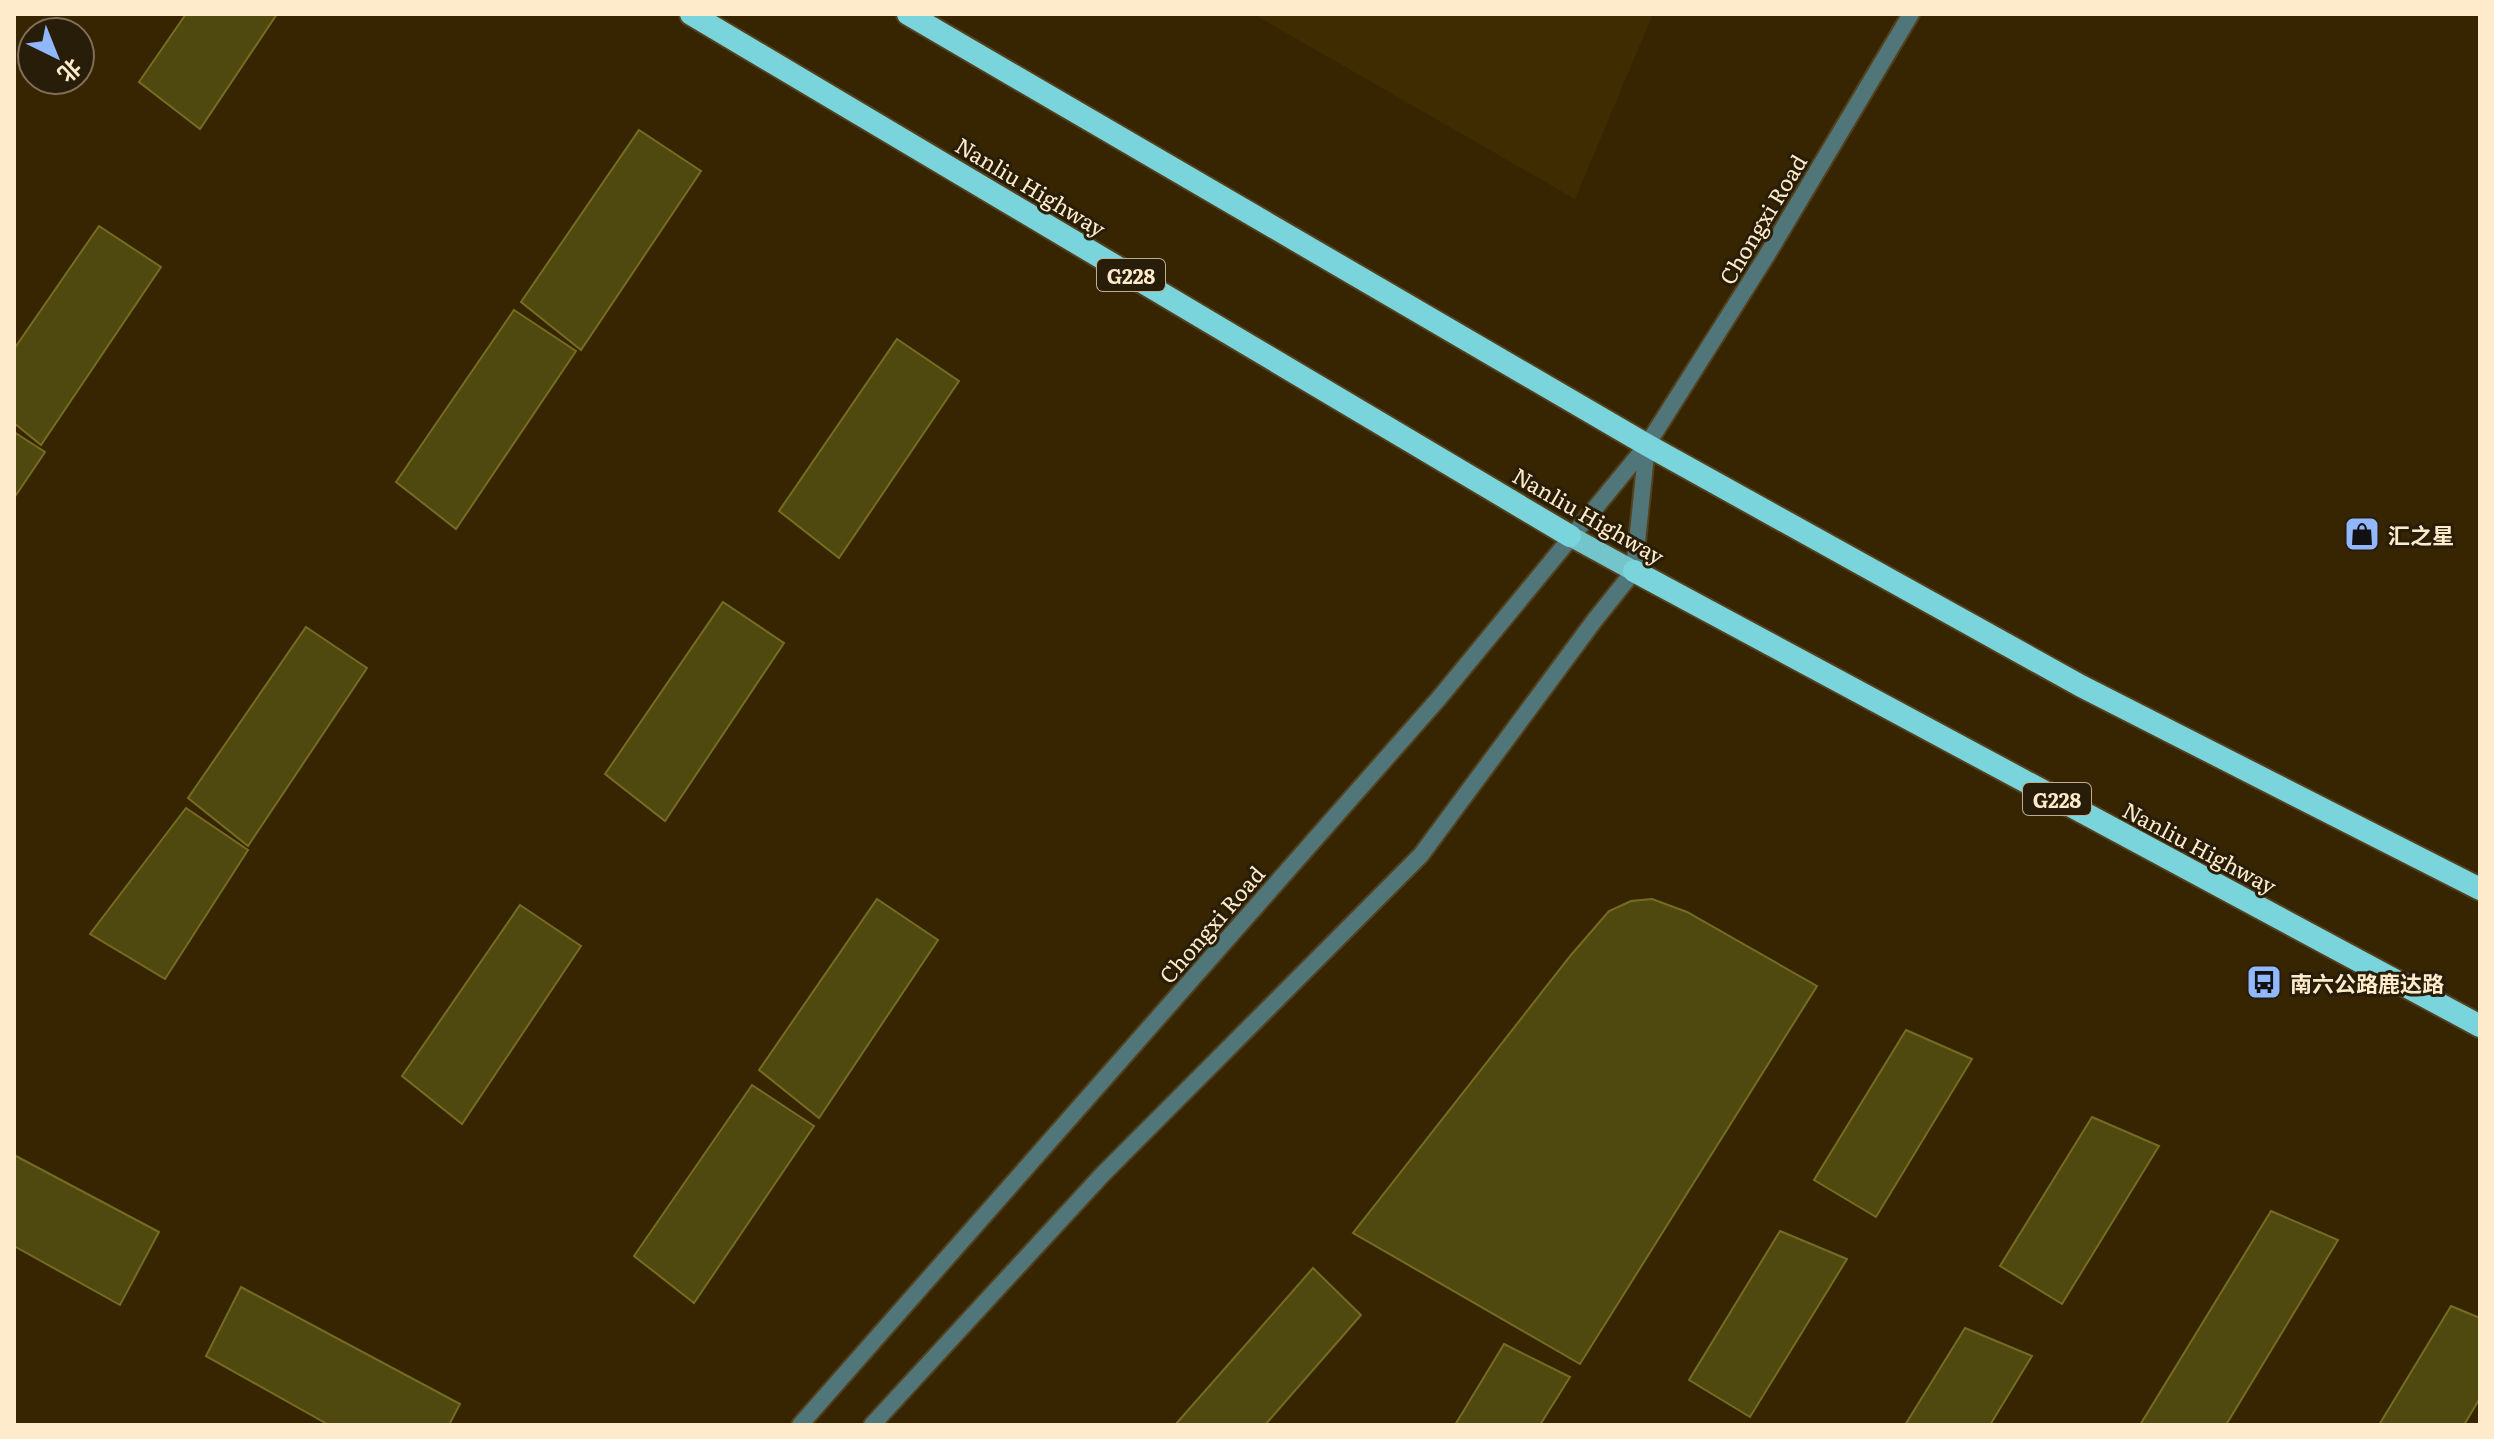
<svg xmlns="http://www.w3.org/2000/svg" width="2494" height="1439" font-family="Literata,'Noto Sans SC',serif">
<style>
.built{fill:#402c01}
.building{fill:#50490f;stroke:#766c21;stroke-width:2}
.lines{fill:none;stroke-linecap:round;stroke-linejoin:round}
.minor-casing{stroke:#52411c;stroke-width:20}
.tertiary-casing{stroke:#52411c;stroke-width:20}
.primary-casing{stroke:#52411c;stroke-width:24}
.trunk-casing{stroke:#52411c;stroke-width:26}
.minor{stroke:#517679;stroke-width:16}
.tertiary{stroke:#517679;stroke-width:16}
.primary{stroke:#73c5cb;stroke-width:20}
.trunk{stroke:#7ad4db;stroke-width:22}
.labels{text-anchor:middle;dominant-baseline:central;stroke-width:6;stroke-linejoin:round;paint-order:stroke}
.shield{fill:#281d08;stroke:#bead90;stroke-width:2}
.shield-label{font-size:20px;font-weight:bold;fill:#feebcb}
.street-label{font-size:22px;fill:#feebcb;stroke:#281d08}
.poi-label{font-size:22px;font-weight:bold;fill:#feebcb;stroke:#281d08;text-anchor:start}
</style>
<rect width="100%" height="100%" fill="#362500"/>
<path class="built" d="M1253,14h400l-78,185z"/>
<path class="building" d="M186,14h91l-77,115 -61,-47z
M639,130l62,41 -120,179 -60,-48z
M99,226l62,41 -120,178 -27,-22v-74z
M514,310l62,41 -120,178 -60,-47z
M897,339l62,42 -120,177 -60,-47z
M14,432l31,20 -31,46z
M723,602l61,41 -119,178 -60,-47z
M306,627l61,41 -119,178 -60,-48z
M186,808l62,42 -83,129 -75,-45z
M877,899l61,41 -119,178 -60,-48z
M1652,899l35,13 130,74 -237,378 -227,-131 218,-278 38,-44 22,-10z
M520,905l61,41 -119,178 -60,-48z
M1906,1030l66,29 -96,158 -62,-37z
M752,1085l62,41 -120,177 -60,-47z
M2092,1117l67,29 -97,158 -62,-38z
M14,1155l145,77 -39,73 -106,-59z
M2271,1211l67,29 -112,185h-86z
M1780,1231l67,28 -97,158 -61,-37z
M1313,1268l48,47 -96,110h-90z
M241,1287l219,117 -11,21h-120l-123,-69z
M2451,1306l29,12v80l-16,27h-85z
M1965,1328l67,28 -42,69h-85z
M1504,1344l66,33 -30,48h-85z"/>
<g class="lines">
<defs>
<path id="minor" d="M1647,445l120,-190 144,-241"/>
<path id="tertiary" d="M800,1425l640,-728 207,-252
M872,1425l230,-250 319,-320 173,-234 40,-50 13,-126"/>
<path id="primary" d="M1570,536l64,35"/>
<path id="trunk" d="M691,14l879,522
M908,14l739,431 434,241 399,203
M1634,571l846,455"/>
</defs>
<use href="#minor" class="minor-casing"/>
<use href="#tertiary" class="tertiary-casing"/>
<use href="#primary" class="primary-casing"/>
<use href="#trunk" class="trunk-casing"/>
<use href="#minor" class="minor"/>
<use href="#tertiary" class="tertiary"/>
<use href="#primary" class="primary"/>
<use href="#trunk" class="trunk"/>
</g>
<defs>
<symbol id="shop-square" viewBox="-11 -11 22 22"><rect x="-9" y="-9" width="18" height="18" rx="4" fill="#91b8fd" stroke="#281d08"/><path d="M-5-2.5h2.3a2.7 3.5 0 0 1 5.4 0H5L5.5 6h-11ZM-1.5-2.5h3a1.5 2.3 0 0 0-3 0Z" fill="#111"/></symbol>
<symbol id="bus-square" viewBox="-11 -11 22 22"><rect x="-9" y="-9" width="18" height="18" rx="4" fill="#91b8fd" stroke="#281d08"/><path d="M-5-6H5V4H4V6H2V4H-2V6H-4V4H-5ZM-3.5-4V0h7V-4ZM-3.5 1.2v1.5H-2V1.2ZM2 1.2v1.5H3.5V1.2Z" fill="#111"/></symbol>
</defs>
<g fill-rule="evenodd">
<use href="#shop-square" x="2342" y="514" width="40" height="40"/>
<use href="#bus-square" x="2244" y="962" width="40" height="40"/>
</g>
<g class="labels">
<g class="shield">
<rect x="1097" y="259" width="68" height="32" rx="6"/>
<rect x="2023" y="783" width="68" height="32" rx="6"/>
</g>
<g class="shield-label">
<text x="1131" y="275">G228</text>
<text x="2057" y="799">G228</text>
</g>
<g class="street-label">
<text transform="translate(1031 186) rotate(31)">Nanliu Highway</text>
<text transform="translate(1762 219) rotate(-59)">Chongxi Road</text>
<text transform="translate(1589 515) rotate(30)">Nanliu Highway</text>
<text transform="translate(2200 847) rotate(28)">Nanliu Highway</text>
<text transform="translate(1211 924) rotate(-49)">Chongxi Road</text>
</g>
<g class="poi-label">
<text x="2388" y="534">汇之星</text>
<text x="2290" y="982">南六公路鹿达路</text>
</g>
</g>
<rect width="2494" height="1439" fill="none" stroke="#feebcb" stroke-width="32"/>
<g transform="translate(56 56) rotate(137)"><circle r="38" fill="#281d08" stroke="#7e6f56" stroke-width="2"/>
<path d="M0-6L14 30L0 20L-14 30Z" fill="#91b8fd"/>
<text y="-12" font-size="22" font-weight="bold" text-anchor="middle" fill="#feebcb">北</text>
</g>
</svg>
